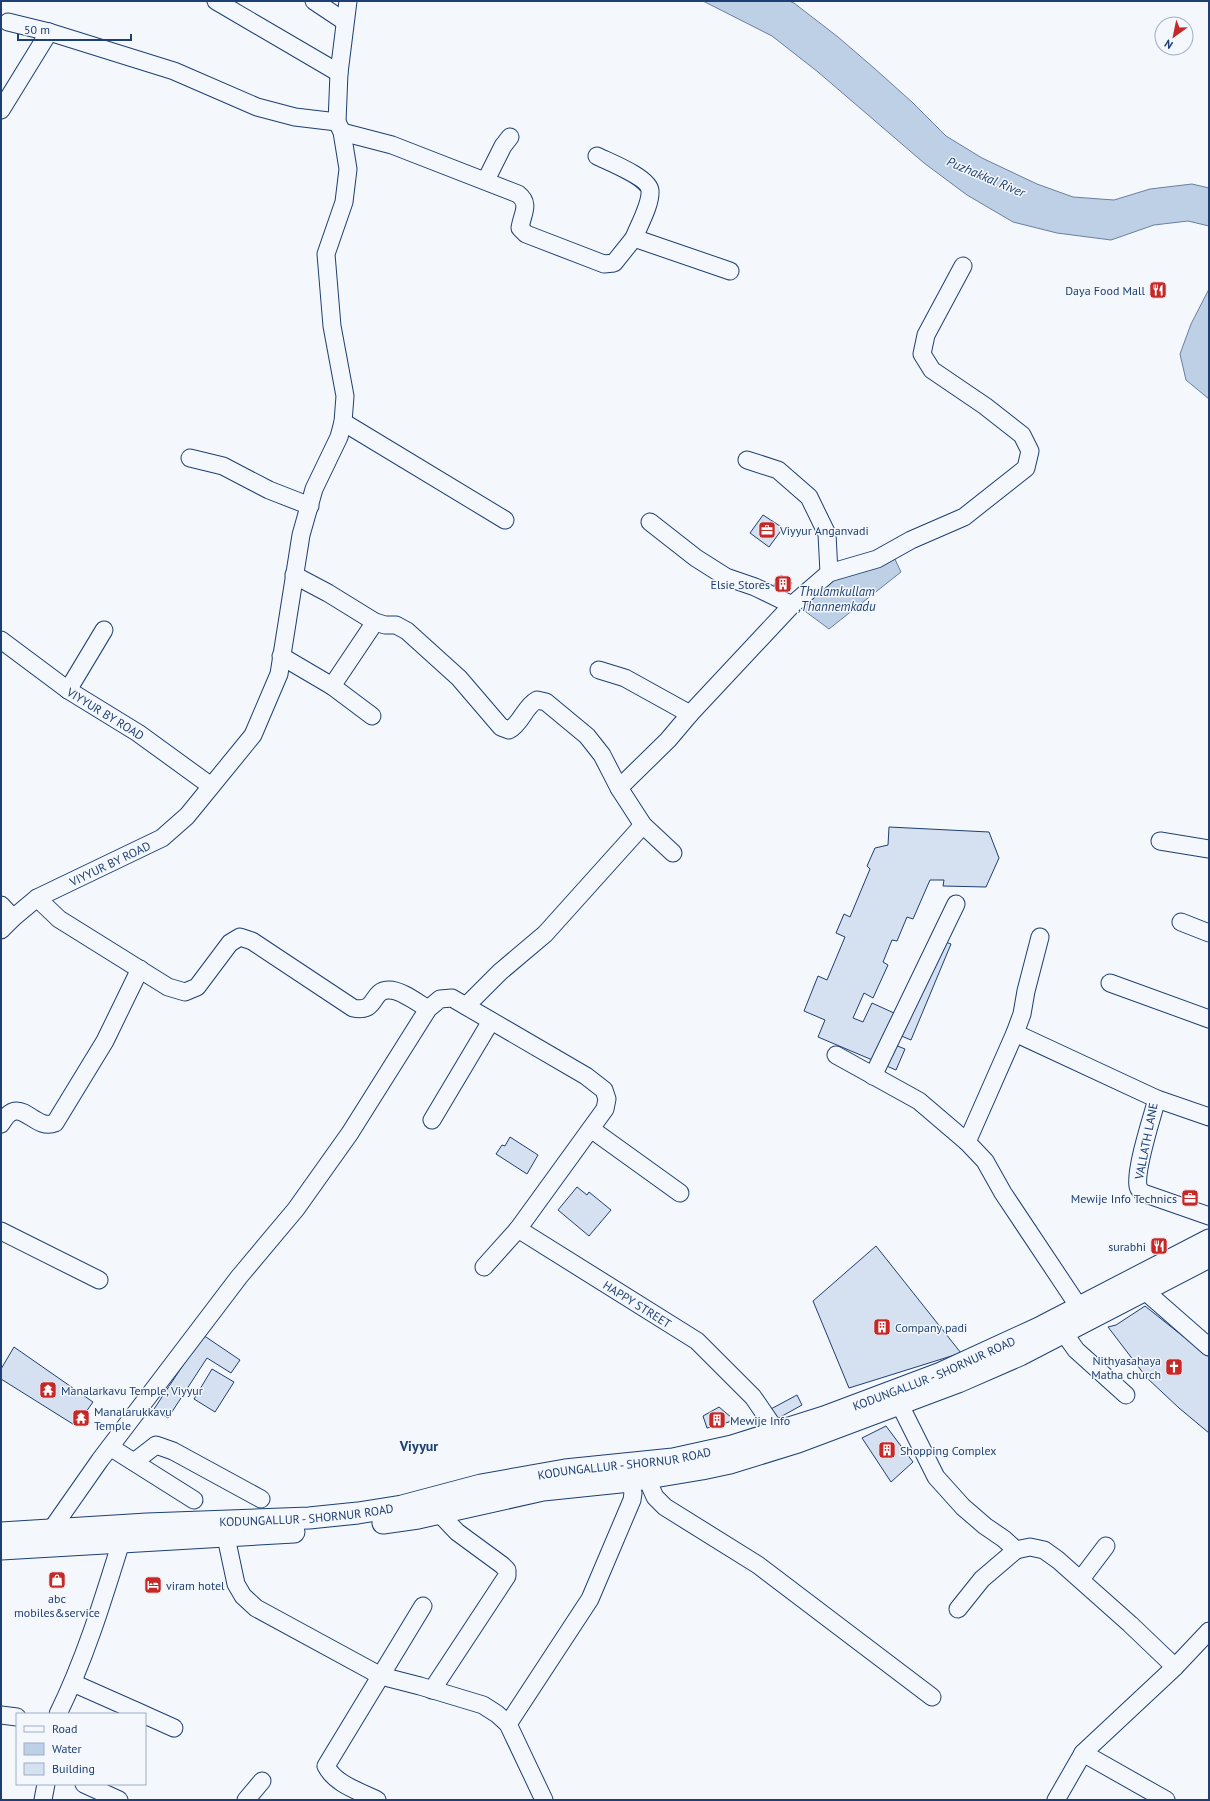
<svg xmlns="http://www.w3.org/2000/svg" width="1210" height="1801" font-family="'PT Sans',sans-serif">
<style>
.water{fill:#bed0e5;stroke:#687fa3}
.building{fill:#d5e0f0;stroke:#1d3f73}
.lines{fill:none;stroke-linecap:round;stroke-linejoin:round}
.minor-casing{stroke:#1d3f73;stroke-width:19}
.major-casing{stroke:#1d3f73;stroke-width:23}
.minor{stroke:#f4f7fb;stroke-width:17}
.major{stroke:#f4f7fb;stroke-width:21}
.labels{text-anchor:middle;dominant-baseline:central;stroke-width:3;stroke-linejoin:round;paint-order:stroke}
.poi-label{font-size:12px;fill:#1d3f73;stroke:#f4f7fb;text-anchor:start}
.street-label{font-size:12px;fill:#1d3f73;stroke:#f4f7fb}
.water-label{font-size:13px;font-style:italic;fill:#1d3f73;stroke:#f4f7fb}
.quarter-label{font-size:14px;font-weight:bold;fill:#1d3f73;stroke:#f4f7fb}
</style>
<rect width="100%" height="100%" fill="#f4f7fb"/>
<path class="water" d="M703,1h86l5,2 44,34 36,31 38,34 34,34 36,22 55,26 36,13 41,3 36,-11 42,-5 17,4v38l-21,-5 -34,4 -43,15 -54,-7 -44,-11 -46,-27 -43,-32 -106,-91 -46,-36z
M1209,289v110l-23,-19 -6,-26 11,-30z
M893,555l8,17 -72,57 -31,-23 33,-28z"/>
<path class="building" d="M763,515l20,13 -14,19 -19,-14z
M781,575l11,8 -8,10 -10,-8z
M889,827l100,5 10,26 -13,29 -43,-1 1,-6h-14l-17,39 -6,-2 -10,24 -5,-1 -9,22 5,3 -15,33 -9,-5 -11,25 10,4 9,-19 22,10 44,-74 13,5 -40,96 -12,-5 -4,10 10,4 -9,21 -78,-33 7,-17 -21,-9 14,-35 9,4 18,-43 -9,-4 8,-19 6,3 20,-48 -3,-3 8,-18 13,-3z
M510,1137l28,18 -11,19 -31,-20 6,-9 3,1z
M577,1187l10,8 2,-3 22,18 -22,26 -31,-26z
M876,1246l85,107 -112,35 -36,-87z
M1145,1306l64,51v76l-30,-25 -32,-30 -39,-51 8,-2z
M203,1335l37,25 -9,13 -24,-15 -39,60 -14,-9z
M14,1347l79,55 -17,24 -75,-47v-10z
M212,1369l22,13 -19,30 -21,-13z
M797,1395l5,10 -27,15 -6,-10z
M719,1407l13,11 -3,4 -22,6 -4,-12z
M886,1426l27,36 -22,20 -29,-44z"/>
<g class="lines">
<defs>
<g id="minor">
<path d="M216,1l123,72"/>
<path d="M314,1l30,20"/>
<path d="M8,22l41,10 125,39 83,36 38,10 42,5"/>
<path d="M1,110l48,-78"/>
<path d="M342,132l50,13 126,49c13,10 4,20 2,34l6,6 78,30 10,-1 20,-25"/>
<path d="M597,156c12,6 53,22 53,35 1,13 -11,34 -16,47l96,33"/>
<path d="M486,180l17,-34 7,-9"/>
<path d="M343,422l162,98"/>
<path d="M190,458l33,8 46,24 41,16"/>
<path d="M747,460l31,10 31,27 18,37 2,39"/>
<path d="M650,522l46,36 30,19 29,10 37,18"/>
<path d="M294,575l34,18 47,29 10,3h11l11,6 52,47 42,49 8,3c13,-7 15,-23 28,-30l9,2 41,34 15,19 17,33 24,37 30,28"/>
<path id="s1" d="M1,640l67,50 70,43 73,53"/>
<path d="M281,656l51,30 40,30"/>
<path d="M599,670l26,8 65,36 102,-109 37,-32 48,-14 34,-19 53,-23 62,-49 4,-17 -8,-16 -37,-29 -53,-36 -10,-16 4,-19 37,-69"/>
<path d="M332,686l43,-64"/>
<path d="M68,690l36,-60"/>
<path d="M619,788l49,-48 22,-26"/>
<path d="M1160,841l49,8"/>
<path d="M37,898l22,21 109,68 17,5 12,-5 33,-44 10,-6 12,4 101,67c25,5 17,-17 35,-18 12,-1 30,13 40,19"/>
<path d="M1,905l12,13"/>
<path d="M1181,922l28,11"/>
<path id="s2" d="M1,930l12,-12 24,-20 125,-60 25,-22 66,-81 26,-61 22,-139 13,-46 25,-52 4,-15 2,-26 -13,-70 -6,-72 18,-52 4,-33 -6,-37 -5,-10 2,-49 9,-72"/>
<path d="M1110,983l99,36"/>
<path d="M466,1006l34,-34 45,-38 98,-109"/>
<path d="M1015,1033l142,66c-5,18 -22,70 -19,87 0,3 3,5 5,7l66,23"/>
<path d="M836,1055l83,46 48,41 18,19 18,32 76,114"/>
<path d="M873,1076l83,-172"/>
<path d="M1157,1099l52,18"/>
<path d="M432,1120l59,-99"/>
<path d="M1,1124c19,-33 32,8 54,-1l50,-82 35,-72"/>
<path d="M591,1129l89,64"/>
<path d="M967,1142l48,-109 7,-19 4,-23 14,-54"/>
<path d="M1,1231l98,49"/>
<path id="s3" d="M484,1267l34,-38 179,112 56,56 24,35 5,11"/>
<path d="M1145,1291l64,56"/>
<path d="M1064,1333l12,17 50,45"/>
<path d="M900,1405l36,72 27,30 22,19 19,13 12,11 14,-3 14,3 14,10 72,64 45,43"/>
<path d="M110,1447l84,53"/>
<path d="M134,1462l22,-17 17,6 88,48"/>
<path d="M647,1479l8,18 10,10 93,58 174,132"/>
<path d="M51,1530l49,-70 139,-183 57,-68 54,-76 78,-124 12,-10 12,-1 134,78 18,14 3,9 -2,10 -87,120"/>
<path d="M226,1537l10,47 7,12 13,12 125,68 39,10 63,19 14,9 11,10 36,76"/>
<path d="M1081,1579l25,-33"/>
<path d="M958,1609l24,-30 34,-29"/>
<path d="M73,1683l70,31"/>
<path d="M432,1690l75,-114v-6l-5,-5 -45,-33 -18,-19"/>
<path d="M58,1714c27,-55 45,-114 63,-172"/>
<path d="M1,1715l16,2"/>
<path d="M145,1715l29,13"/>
<path d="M508,1724l82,-125 42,-99 1,-7 -3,-12"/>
<path d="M1083,1753l83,47"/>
<path d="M84,1784l35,16"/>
<path d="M43,1800l3,-16"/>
<path d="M246,1800l16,-19"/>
<path d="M377,1800c-18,-9 -42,-16 -51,-34l97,-160"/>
<path d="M1056,1800l27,-47 92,-86 34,-36"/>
</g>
<g id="major">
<path d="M383,1523l35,-5 125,-28 87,-9 72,-12 28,-6 68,-21 160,-60 62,-27 189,-98"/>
<path id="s4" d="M1,1533l146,-9 162,-6 49,-5 44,-7 79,-21 84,-15 108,-11 59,-13 92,-29 117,-44 98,-45 170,-88"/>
<path d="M1,1549l293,-17"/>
</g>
</defs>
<use href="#minor" class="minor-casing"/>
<use href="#major" class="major-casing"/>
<use href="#minor" class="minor"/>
<use href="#major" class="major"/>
</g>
<defs>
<symbol id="restaurant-square" viewBox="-11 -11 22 22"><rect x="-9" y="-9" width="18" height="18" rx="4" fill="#c62828" stroke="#f4f7fb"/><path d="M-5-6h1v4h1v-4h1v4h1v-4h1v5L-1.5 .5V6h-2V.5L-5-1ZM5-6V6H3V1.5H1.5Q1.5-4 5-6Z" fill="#fff"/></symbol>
<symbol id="office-square" viewBox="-11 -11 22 22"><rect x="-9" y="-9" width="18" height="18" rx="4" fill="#c62828" stroke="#f4f7fb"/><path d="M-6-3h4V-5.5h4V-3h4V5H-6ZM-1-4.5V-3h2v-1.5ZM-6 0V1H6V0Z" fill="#fff"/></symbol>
<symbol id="building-square" viewBox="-11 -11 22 22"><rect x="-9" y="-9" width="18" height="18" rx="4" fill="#c62828" stroke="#f4f7fb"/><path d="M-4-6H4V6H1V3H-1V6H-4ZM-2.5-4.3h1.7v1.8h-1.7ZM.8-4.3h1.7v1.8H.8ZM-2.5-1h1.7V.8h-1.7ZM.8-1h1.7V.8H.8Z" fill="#fff"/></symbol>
<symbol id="church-square" viewBox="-11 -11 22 22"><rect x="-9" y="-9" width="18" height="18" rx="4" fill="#c62828" stroke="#f4f7fb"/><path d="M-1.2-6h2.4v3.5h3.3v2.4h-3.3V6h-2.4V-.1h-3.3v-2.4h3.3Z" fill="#fff"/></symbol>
<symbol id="temple-square" viewBox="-11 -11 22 22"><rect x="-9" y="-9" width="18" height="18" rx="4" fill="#c62828" stroke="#f4f7fb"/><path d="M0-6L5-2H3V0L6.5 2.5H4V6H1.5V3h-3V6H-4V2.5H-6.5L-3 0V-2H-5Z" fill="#fff"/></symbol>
<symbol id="shop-square" viewBox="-11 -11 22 22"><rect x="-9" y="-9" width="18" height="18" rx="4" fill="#c62828" stroke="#f4f7fb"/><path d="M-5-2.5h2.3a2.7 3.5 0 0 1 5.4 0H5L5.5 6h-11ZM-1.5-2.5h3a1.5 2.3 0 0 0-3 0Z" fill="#fff"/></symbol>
<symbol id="hotel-square" viewBox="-11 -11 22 22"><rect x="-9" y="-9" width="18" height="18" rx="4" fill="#c62828" stroke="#f4f7fb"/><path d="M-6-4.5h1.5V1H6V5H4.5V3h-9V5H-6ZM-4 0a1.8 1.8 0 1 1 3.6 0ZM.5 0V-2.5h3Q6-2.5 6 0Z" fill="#fff"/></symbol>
</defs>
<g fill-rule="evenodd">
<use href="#restaurant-square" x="1148" y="280" width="20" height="20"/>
<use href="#office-square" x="757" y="520" width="20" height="20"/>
<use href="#building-square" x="773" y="574" width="20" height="20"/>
<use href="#office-square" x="1180" y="1188" width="20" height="20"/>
<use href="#restaurant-square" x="1149" y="1236" width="20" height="20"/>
<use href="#building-square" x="872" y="1317" width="20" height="20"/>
<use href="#church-square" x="1164" y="1357" width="20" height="20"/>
<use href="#temple-square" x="38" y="1380" width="20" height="20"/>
<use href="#temple-square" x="71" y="1408" width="20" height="20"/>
<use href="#building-square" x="707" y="1410" width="20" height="20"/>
<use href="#building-square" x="877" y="1440" width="20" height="20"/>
<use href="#shop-square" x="47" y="1570" width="20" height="20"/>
<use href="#hotel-square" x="143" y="1575" width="20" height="20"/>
</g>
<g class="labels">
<g class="poi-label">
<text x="1145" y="290" text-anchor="end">Daya Food Mall</text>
<text x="780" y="530">Viyyur Anganvadi</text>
<text x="770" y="584" text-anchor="end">Elsie Stores</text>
<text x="1177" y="1198" text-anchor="end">Mewije Info Technics</text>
<text x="1146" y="1246" text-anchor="end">surabhi</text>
<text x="895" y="1327">Company padi</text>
<text x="1161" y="1360" text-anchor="end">Nithyasahaya<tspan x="1161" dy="14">Matha church</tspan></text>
<text x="61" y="1390">Manalarkavu Temple, Viyyur</text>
<text x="94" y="1411">Manalarukkavu<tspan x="94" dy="14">Temple</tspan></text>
<text x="730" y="1420">Mewije Info</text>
<text x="900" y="1450">Shopping Complex</text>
<text x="166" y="1585">viram hotel</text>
<text x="57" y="1598" text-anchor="middle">abc<tspan x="57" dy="14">mobiles&amp;service</tspan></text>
</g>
<g class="street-label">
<text stroke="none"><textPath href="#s1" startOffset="128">VIYYUR BY ROAD</textPath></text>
<text stroke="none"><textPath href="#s2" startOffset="129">VIYYUR BY ROAD</textPath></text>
<text transform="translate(1146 1141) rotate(-79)">VALLATH LANE</text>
<text stroke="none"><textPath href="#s3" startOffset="192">HAPPY STREET</textPath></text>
<text stroke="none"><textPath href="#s4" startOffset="953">KODUNGALLUR - SHORNUR ROAD</textPath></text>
<text stroke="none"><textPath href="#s4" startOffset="629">KODUNGALLUR - SHORNUR ROAD</textPath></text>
<text stroke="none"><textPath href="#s4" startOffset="306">KODUNGALLUR - SHORNUR ROAD</textPath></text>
</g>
<g class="water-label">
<text transform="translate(986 177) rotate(23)">Puzhakkal River</text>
<text x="837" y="591">Thulamkullam<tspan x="837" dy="15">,Thannemkadu</tspan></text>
</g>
<g class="quarter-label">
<text x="419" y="1446">Viyyur</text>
</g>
</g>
<rect width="1210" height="1801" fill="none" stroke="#1d3f73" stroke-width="4"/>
<rect x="16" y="1713" width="130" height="72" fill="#f4f7fb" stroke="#9eadc5"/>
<rect x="24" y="1726" width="20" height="6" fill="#f4f7fb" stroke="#9eadc5"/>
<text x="52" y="1733" font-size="12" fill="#1d3f73">Road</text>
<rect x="24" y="1743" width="20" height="12" fill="#bed0e5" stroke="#9eadc5"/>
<text x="52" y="1753" font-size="12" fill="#1d3f73">Water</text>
<rect x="24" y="1763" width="20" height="12" fill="#d5e0f0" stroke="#9eadc5"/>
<text x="52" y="1773" font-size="12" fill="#1d3f73">Building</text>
<g transform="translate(1174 36) rotate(213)"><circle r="19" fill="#f4f7fb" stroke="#9eadc5"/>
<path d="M0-3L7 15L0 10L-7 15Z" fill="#c62828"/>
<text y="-6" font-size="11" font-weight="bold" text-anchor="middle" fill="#1d3f73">N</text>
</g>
<path d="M18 34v6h113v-6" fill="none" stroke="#1d3f73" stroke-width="2"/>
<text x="24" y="34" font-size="12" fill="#1d3f73" stroke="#f4f7fb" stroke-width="3" paint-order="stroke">50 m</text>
</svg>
